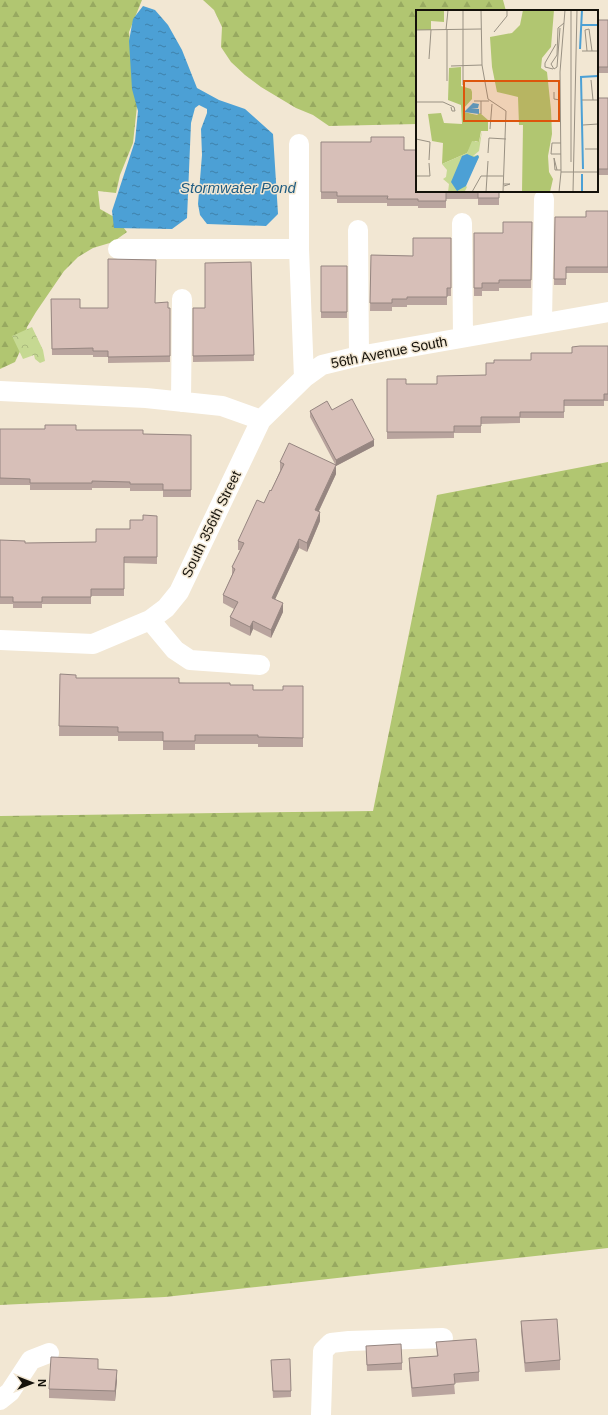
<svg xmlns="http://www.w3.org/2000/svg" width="608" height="1415" font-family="Arial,sans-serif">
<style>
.forest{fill:url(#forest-firs)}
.park{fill:url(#park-crowns)}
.water{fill:url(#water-ripples)}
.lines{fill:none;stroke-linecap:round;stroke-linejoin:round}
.minor{stroke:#fff;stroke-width:20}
.wall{fill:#b9a49e}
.shaded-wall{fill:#968681}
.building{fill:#d7bfb8;stroke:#968681}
.labels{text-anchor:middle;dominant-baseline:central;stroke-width:3;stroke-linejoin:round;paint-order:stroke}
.street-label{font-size:14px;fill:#14110a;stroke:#f2e7d3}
.water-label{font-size:15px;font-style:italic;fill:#205d82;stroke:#f2e7d3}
.inset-river{fill:none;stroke:#4ca0d5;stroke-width:2}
.inset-road{fill:none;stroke:#999183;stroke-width:1}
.view{fill:#dd550c;fill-opacity:0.15;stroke:#dd550c;stroke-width:2}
.inset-edge{fill:none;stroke:#14110a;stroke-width:2}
</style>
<defs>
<pattern id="forest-firs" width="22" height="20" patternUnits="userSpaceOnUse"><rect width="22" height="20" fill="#b1c671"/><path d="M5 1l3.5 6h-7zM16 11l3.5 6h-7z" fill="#97a960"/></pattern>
<pattern id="park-crowns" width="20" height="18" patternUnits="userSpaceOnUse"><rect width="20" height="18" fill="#c6d992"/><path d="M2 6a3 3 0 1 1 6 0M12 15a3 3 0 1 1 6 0" fill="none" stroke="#a9b97d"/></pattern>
<pattern id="water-ripples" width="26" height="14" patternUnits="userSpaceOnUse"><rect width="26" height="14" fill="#4ca0d5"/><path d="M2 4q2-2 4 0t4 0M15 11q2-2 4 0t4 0" fill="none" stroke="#3e81ab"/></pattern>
</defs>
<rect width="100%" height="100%" fill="#f2e7d3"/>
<path class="forest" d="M0,0h142l-13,32 8,74 -4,37 -13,32 -4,18 -18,-2 2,18 16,9 11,14 -14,10 -20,6 -15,9 -14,14 -28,41 -9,15 -4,18 -8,17 -15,7z
M203,0h300l3,11h-89v113l-88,2 -16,-11 -17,-7 -35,-21 -16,-12 -14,-13 -10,-15 1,-20 -8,-17z
M608,462v786l-443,49 -165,8v-489l373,-5 64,-316z"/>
<path class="park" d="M32,327l11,23 2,11 -5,2 -5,-4 -1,-4 -11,4 -11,-23z"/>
<path class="water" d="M143,6l12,4 13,15 14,25 15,38 22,12 26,9 28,25 5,80 -12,12 -59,-2 -7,-9 -2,-11 4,-49 -1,-26 6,-16v-4l-8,-4 -4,3 -4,15 -4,95 -15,11 -58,-1 -2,-17 23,-70 3,-30 -6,-22 -3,-48 4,-22z"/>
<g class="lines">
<path class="minor" d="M299,144v105l5,129
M462,223l1,114
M358,230l1,126
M118,249h181
M542,323l2,-124
M0,391l146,7 76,8 39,14
M181,402l1,-103
M150,620l25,30 15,10 70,5
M0,640l93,4 57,-24 16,-12 13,-16 82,-172 43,-42 18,-13 37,-9 249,-44
M0,1400l10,-8 21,-32 18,-7
M321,1415l2,-64 8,-8 18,-2 94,-3"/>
</g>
<path class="wall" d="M608,20v53h-11v-35h1z
M597,98h11v77h-11z
M321,142l83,8 95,41v14h-21v-6h-32v9h-28v-2h-31v-3h-50v-4h-16z
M608,211v62h-42v12h-12l1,-68h31z
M532,222l-1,66h-32v3h-17v5h-8v-63h29z
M451,238v58h-4v9h-40v2h-15v4h-22l1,-56 42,1z
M251,262l3,99 -61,1v-6l12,-48z
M321,266h26v52h-26z
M51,299l29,9h28l47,-5 13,5h2v54l-62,1v-6h-15v-2h-41z
M608,346v55h-4v5h-40v12h-44v5l-39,1v9h-27v5l-67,1v-60l19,5h31l49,-9 8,-12 37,-3z
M332,410l42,36 -38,20v8l-17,37 1,10 -13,31 -8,-4 -24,51 8,13 -12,26 -18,-9 -3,7 -20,-10v-9l4,-8 -11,-6v-8l9,-20v-8l8,-17h-2v-9l26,-38 7,-12 9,-20v-9l55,2 -25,-47v-6z
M0,429l76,1 67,4 48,1v62h-28v-6h-33v-3h-38v2h-62v-5h-30z
M157,516v48l-33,-1v33h-33v8h-49v4h-29v-4h-13v-64l25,3 71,-1 34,-13 13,-9z
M60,674l16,4 154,7 23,5h30l20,-4v61h-45v-3h-63v6h-32v-9h-45v-5h-59z
M521,1321l39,39v10l-35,2 -4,-41z
M436,1342l43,30v9l-25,2 1,11 -43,3 -3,-29v-10l28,-2z
M366,1346l36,17v7l-35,1z
M271,1360l20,31v6l-18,1z
M98,1369l19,11 -2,21 -66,-3v-9z"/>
<path class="shaded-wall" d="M374,440v6l-38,20v8l-21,45v-9l21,-44v-6z
M320,512v9l-13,31v-9z
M299,539v9l-27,58v-8z
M283,603v9l-12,26v-8z
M253,621v8l-3,7v-9z
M117,1370v10l-2,21v-10z"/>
<path class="building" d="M598,20h10v47h-11v-29h1z
M597,98h11v71h-11z
M371,137h33v13h13v41h82v7h-21v-6h-32v9h-28v-2h-31l1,-3h-51v-4h-16v-50h50z
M586,211h22v56h-42v12h-12l1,-62h31z
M503,222h29l-1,58h-32v3h-17v5h-8v-55h29z
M413,238h38v50h-4v9h-40v2h-15v4h-22l1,-48 42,1z
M108,259l48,1 -1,43 13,-1v6h2v48l-62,1v-6h-15v-3l-41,1 -1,-50h29v9h28z
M251,262l3,93 -61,1v-48h12v-45z
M321,266h26v46h-26z
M580,346h28v48h-4v6h-40v12h-44v5h-39v9h-27v6h-67v-53h19v5h31v-8l49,-1v-12h8v-3h37v-7h41v-6z
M352,399l22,41 -38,20 -26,-49 17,-10 5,9z
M45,425h31v5h67v4l48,1v55h-28v-6h-33v-2l-38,-1v2h-62v-4l-30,-1v-49h45z
M289,443l47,22 -21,45 5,2 -13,31 -8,-4 -27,59 11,5 -12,27 -18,-9 -3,6 -20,-10 8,-15 -15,-7 12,-26 -3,-2 12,-24 -6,-2 19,-41 7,3 6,-13 1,1 13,-27 -4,-2z
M143,515l14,1v41h-33v32h-33v8h-49v5h-29v-5h-13v-57l25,1v2l71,-1v-13h34v-9h13z
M60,674l16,1v3h103v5h51v2h23v5h30v-4h20v52l-45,-1v-2h-63v6h-32v-9h-45v-5l-59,-1z
M557,1319l3,41 -35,3 -4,-42z
M476,1339l3,33 -25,2 1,10 -43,4 -3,-30 29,-2 -2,-14z
M401,1344l1,19 -35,2 -1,-19z
M51,1357l47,2v10l19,1 -2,21 -66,-2z
M290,1359l1,32h-18l-2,-31z"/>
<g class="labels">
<g class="street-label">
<text transform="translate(389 352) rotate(-11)">56th Avenue South</text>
<text transform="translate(211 524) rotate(-64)">South 356th Street</text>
</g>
<g class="water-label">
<text x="238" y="187">Stormwater Pond</text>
</g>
</g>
<g transform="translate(416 10)">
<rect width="182" height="182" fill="#f2e7d3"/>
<path d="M1,0h27v12l-13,-1v9h-14zM107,0h31l-3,37 -9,11 -1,10 6,4 4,38 1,24 -4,22 1,16 4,7 -3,13h-28l1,-67h-4l-1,-28 -21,-5 -5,-25 -2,-30 22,-4 8,-8zM45,57v19l10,3 1,3v7l-8,9v4l13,3 3,-2 8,7v11h-7l-2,11 -4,-1 -8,12 -25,11 1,-21 -11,-2 -4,-27 13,-1 3,10 18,1 -1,-19 -13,-5 1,-32z" fill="#b1c671"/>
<path d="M66,121l-3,20 -6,5 5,-1 1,2 -14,28 2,2 -2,4 -17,1 1,-8 -6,-5 3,-2 1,-7 -5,-6 25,-11 5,-12 7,1z" fill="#c6d992"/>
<path d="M57,93l6,1 -1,4h-7l8,1v5l-15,-2zM51,144l7,3 4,-2 1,2 -13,29 -9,5 -6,-9 11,-26z" fill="#4ca0d5"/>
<path class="inset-river" d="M165,15h17M164,39l2,-39M167,159l-2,-92 17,-1M166,182v-18"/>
<path class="inset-road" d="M47,0v75M65,0l1,55 6,34 18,12M144,18l-3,39 -3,2 -3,-5 6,-9 1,-27 6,-5M0,20l65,-1M30,20l2,-20M78,22l13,-16v-6M166,41h16M171,41l-2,-21 4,-1 3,22M13,49l2,-29M35,56l31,-1M137,59l-8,-2v-4l11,-19M175,70l2,20M31,71v-51M138,82v7l6,1M166,90h16M58,91h15M0,92h27l11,5 1,4h-3l-1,-4M65,104v-13M167,115l15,-1M74,119l2,-25M0,129l14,3 -1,18M145,133h-9l-1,11h10M169,139h13M72,143l1,-15 17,1M155,152v-152M141,160l-3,-12 1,12h6M145,162h37M0,166h14l-1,-13M87,174h7l-6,2M56,182l9,-16h22M70,182l2,-31M87,182l3,-81M143,182l2,-20 -1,-100 5,-62M157,182l4,-182"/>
<path class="view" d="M48,71h95v40h-95z"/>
<rect width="182" height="182" class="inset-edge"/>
</g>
<g transform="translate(32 1383) rotate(90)" stroke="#f2e7d3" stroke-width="3" paint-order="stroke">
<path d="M0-3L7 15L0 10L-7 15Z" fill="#14110a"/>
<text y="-6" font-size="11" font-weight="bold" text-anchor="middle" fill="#14110a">N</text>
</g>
</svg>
